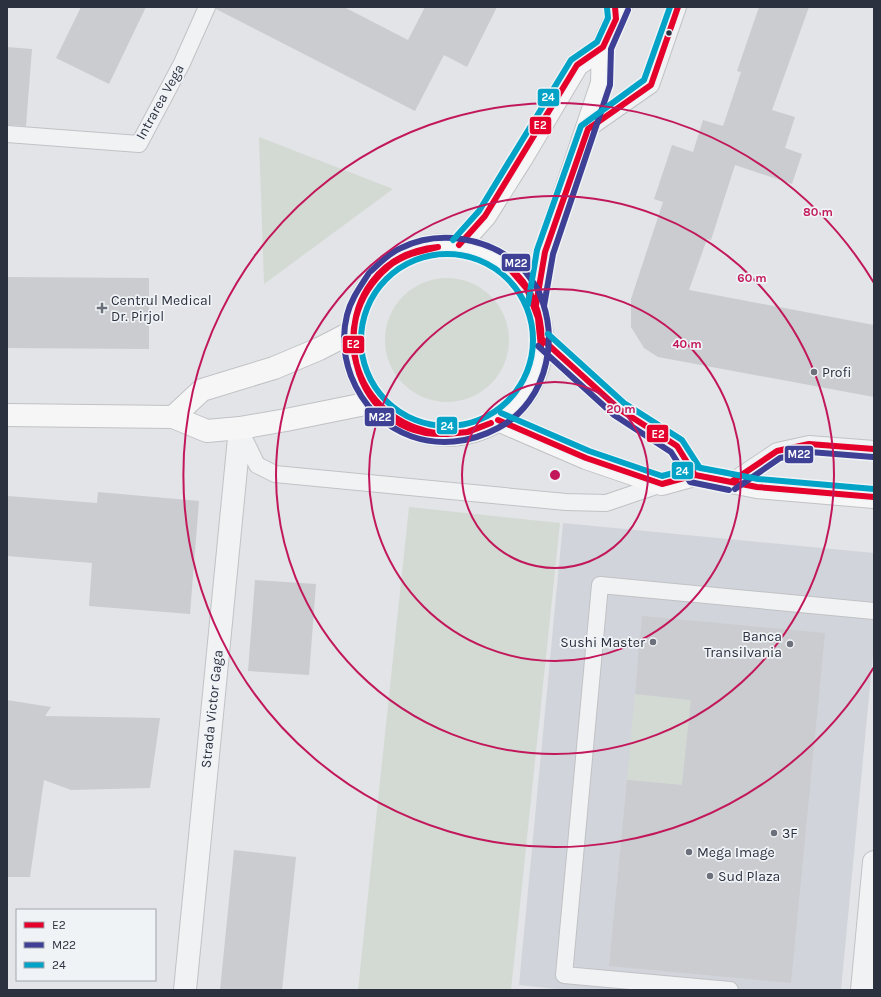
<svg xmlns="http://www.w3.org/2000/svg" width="881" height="997" font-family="Karla,sans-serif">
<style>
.built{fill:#d1d4da}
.green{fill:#d3dad3}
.building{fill:#cbcccf}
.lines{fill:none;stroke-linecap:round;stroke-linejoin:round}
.lane-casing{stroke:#c1c2c5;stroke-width:18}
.street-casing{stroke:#c1c2c5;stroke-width:24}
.secondary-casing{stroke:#c1c2c5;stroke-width:24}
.lane{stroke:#f1f2f4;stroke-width:16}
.street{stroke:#f1f2f4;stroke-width:22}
.secondary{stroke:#f6f6f6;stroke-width:22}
.bus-1-casing{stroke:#f0f3f6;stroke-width:9}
.bus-2-casing{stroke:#f0f3f6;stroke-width:9}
.bus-3-casing{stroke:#f0f3f6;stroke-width:9}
.bus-1{stroke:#e4002b;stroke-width:6}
.bus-2{stroke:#3e4095;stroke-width:6}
.bus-3{stroke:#02a3c7;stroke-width:6}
.ring{fill:none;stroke:#c2185b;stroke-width:2}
.bus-dot{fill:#2b313f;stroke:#f0f3f6;stroke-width:1.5}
.poi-dot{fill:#6b707a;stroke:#f0f3f6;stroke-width:1.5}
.labels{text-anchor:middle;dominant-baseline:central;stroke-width:3.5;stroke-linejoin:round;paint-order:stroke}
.street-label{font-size:14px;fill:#2b313f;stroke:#f0f3f6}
.poi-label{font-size:14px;fill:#2b313f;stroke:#f0f3f6;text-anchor:start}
.centre{fill:#c2185b;stroke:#f0f3f6;stroke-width:2}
.ring-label{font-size:12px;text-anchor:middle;font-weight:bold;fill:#c2185b;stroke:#f0f3f6;stroke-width:3.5;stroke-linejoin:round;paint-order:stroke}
.line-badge{stroke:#f0f3f6;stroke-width:1.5}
.badge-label{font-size:11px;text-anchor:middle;font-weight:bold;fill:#fff}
</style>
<rect width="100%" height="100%" fill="#e2e4e7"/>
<path class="built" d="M563,523l311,30v91l-33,346h-274l-48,-5z"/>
<path class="green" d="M259,137l134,52 -129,95z
M385 340a62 62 0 1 1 124 0a62 62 0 1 1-124 0Z
M409,507l151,16 -49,467h-153z
M635,694l56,6 -9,85 -55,-5z"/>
<path class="building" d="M81,7h65l-37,77 -53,-26z
M216,7h128l64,33 17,-33h72l-30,60 -23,-12 -29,56 -199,-102z
M759,7h50l-37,103 23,7 -10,31 17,6 -10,30 -57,-19 -24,75 -4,-1 -18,51 185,35v72l-216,-40 -14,-9 -13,-21v-28l32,-97 -9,-3 18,-54 21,7 10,-32 20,6 18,-54 -4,-1z
M7,47l25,2 -6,77 -19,-1z
M7,277l142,1v71l-142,-1z
M98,492l101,9 -9,113 -101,-8 3,-43 -85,-7 1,-60 89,7z
M255,580l61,4 -7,91 -61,-4z
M642,616l183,17 -34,350 -182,-17 18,-186 55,5 9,-85 -56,-6z
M7,700l44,7 -6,9 115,2 -10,70 -79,2 -27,-10 -14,97h-23z
M234,850l62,7 -14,133h-62z"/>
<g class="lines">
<defs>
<path id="lane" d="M588,129l63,-44 27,-78
M7,134l132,10 43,-81 25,-56
M240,430l17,35 18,9 291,28 40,1 56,-19
M731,482l46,-31 32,-7 65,5
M730,990l-166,-15 36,-390 274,26"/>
<path id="street" d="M185,990l55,-562
M862,990l12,-128"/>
<path id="secondary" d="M459,245l26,-29 36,-57 56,-94 26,-18
M352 340a95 95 0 1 1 190 0a95 95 0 1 1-190 0Z
M536,305l9,-53 57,-169 1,-36 18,-40
M543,340l76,69 58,37 18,29
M7,415l166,2 34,14 33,-3 46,-8 89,-18
M173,417l29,-27 72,-22 45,-19 33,-17
M498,420l88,38 76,26 33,-9 62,12 117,10"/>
</defs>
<use href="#lane" class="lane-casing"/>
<use href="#street" class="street-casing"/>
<use href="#secondary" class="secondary-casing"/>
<use href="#lane" class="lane"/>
<use href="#street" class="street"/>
<use href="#secondary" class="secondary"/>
<defs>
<path id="bus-1" d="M459,245l26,-29 92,-151 26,-18 13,-28 -1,-12
M438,247c-18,4 -36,8 -50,20 -68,59 -30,162 59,167
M438,247c-122,12 -105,192 9,187
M508,267c24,17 36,51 33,80
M508,267l19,22 11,29 3,29
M536,305l9,-53 43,-123 63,-44 27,-78
M543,340l76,69 58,37 18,29 31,6
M498,420l88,38 76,26 33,-9 62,12 117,10
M447,434l21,-2 23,-9
M447,434l20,-2 24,-9
M731,482l46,-31 32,-7 65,5"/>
<path id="bus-2" d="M369,273c-9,14 -18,26 -22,42 -5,20 -3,42 4,61 24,61 89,83 147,52 25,-13 42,-37 48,-65 5,-21 4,-39 -3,-60 -2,-5 -3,-10 -6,-15 -5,-7 -11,-17 -18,-23 -31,-27 -79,-36 -118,-17 -12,5 -20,14 -30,23
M544,306l9,-52 57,-169 1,-36 17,-39
M538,346l76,69 57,37 19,30 39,8
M735,489l45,-31 30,-6 63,5"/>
<path id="bus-3" d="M453,240l26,-29 92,-151 26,-18 11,-24 -1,-10
M361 340a86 86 0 1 1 172 0a86 86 0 1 1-172 0Z
M528,304l9,-54 44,-124 63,-46 26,-73
M548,334l76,69 58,37 18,28 28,5
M501,413l88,38 73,25 34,-9 62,12 116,10"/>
</defs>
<use href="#bus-1" class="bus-1-casing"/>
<use href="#bus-2" class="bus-2-casing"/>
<use href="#bus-3" class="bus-3-casing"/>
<use href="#bus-1" class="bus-1"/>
<use href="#bus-2" class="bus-2"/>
<use href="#bus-3" class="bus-3"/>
</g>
<g class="ring">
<circle cx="555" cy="475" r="93"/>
<circle cx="555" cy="475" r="186"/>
<circle cx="555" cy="475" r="279"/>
<path d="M874 667A372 372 0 1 1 874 283"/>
</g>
<circle class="bus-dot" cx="669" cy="33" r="3.5"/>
<g class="poi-dot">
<path d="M100 302h4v4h4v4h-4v4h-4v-4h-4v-4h4z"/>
<circle cx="814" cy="372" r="4"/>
<circle cx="653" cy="642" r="4"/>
<circle cx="790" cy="644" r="4"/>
<circle cx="774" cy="833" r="4"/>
<circle cx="689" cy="852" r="4"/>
<circle cx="710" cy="876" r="4"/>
</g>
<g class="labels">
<g class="street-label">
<text transform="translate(160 102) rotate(-61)">Intrarea Vega</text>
<text transform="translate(212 709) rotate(-84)">Strada Victor Gaga</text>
</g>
<g class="poi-label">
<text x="111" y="300">Centrul Medical<tspan x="111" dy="16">Dr. Pirjol</tspan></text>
<text x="822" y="372">Profi</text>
<text x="782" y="636" text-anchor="end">Banca<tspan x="782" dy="16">Transilvania</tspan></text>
<text x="645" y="642" text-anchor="end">Sushi Master</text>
<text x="782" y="833">3F</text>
<text x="697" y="852">Mega Image</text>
<text x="718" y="876">Sud Plaza</text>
</g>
</g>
<circle cx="555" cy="475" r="6" class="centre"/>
<g class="ring-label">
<text x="818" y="216">80 m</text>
<text x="752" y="282">60 m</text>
<text x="687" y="348">40 m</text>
<text x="621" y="413">20 m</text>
</g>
<g class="line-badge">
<rect x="537" y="88" width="23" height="19" rx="4" fill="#02a3c7"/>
<rect x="529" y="116" width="23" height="19" rx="4" fill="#e4002b"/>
<rect x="501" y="253" width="30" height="19" rx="4" fill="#3e4095"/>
<rect x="342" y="335" width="23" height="19" rx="4" fill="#e4002b"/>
<rect x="364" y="407" width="31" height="20" rx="4" fill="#3e4095"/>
<rect x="436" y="416" width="22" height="19" rx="4" fill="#02a3c7"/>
<rect x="646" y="424" width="23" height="19" rx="4" fill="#e4002b"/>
<rect x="784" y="445" width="30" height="19" rx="4" fill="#3e4095"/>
<rect x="671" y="461" width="23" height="19" rx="4" fill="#02a3c7"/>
</g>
<g class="badge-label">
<text x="548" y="101">24</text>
<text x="540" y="129">E2</text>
<text x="516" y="267">M22</text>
<text x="353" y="348">E2</text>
<text x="380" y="421">M22</text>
<text x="447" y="430">24</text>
<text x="658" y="438">E2</text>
<text x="799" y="458">M22</text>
<text x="682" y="475">24</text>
</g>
<rect width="881" height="997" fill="none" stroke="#2b313f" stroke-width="16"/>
<rect x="16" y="909" width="140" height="72" fill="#f0f3f6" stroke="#a1a5ad"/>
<rect x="24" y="922" width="20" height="6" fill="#e4002b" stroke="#a1a5ad"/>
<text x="52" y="929" font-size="12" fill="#2b313f">E2</text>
<rect x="24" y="942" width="20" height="6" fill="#3e4095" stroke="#a1a5ad"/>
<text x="52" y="949" font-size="12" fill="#2b313f">M22</text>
<rect x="24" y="962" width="20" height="6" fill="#02a3c7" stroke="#a1a5ad"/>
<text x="52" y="969" font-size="12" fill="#2b313f">24</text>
</svg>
